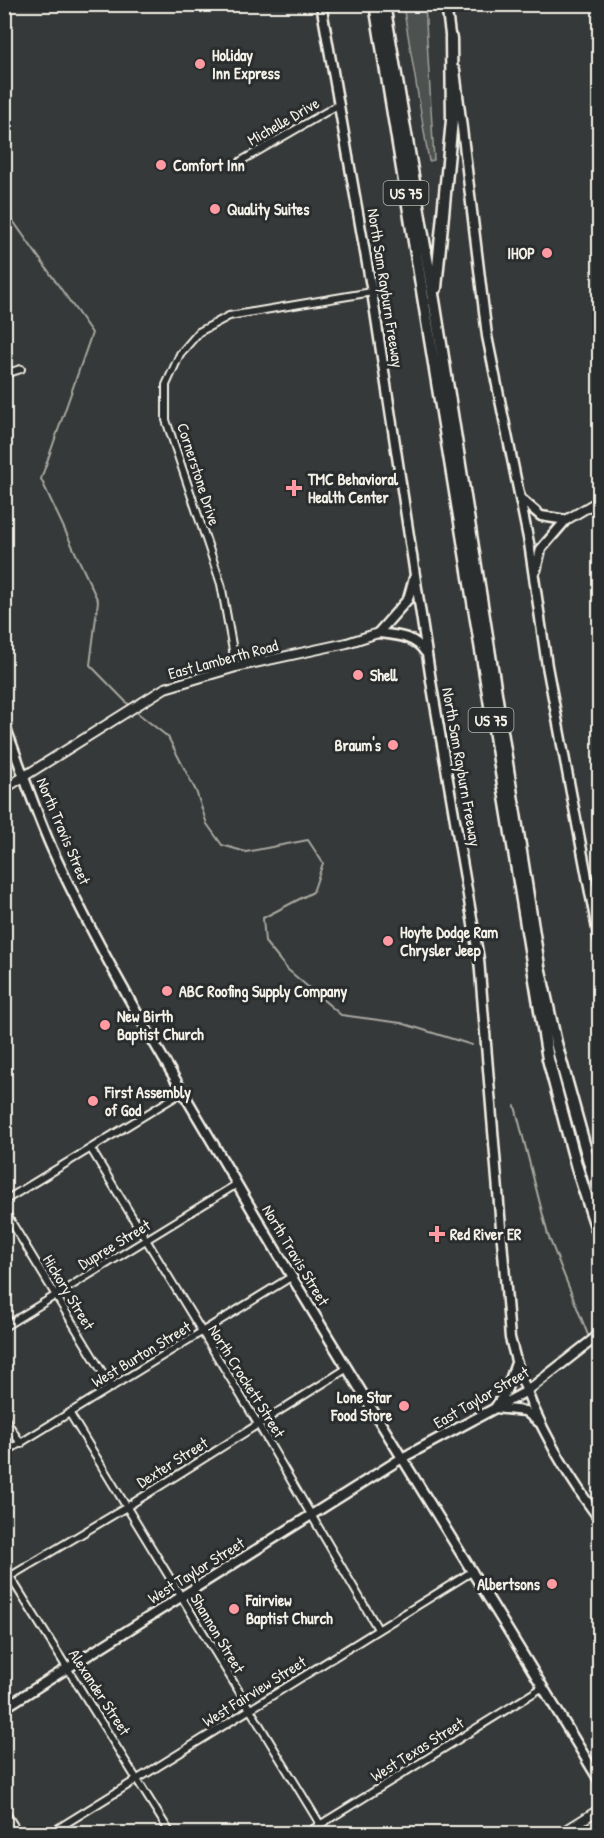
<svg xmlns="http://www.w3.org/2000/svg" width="604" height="1838" font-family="'Patrick Hand',sans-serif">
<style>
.green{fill:#4e514f;stroke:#a1a19c;stroke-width:1.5}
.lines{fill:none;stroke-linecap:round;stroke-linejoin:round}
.stream{stroke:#a8a7a1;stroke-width:2}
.minor-casing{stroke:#f4f1e8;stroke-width:10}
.tertiary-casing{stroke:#f4f1e8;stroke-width:12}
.secondary-casing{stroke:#f4f1e8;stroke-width:13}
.motorway-casing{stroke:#f4f1e8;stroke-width:15}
.minor{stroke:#2a2d2e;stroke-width:6}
.tertiary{stroke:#2a2d2e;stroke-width:8}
.secondary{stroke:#2a2d2e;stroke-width:8}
.motorway{stroke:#2a2d2e;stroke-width:10}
.poi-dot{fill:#ff9aa2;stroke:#2a2d2e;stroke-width:2}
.labels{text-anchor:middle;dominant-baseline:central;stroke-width:6;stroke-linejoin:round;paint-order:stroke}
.shield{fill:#2a2d2e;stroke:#b7b6b0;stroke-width:1.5}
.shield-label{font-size:15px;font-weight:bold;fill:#f4f1e8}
.poi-label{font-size:16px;font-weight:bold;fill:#f4f1e8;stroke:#2a2d2e;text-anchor:start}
.street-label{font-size:16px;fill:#f4f1e8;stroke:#2a2d2e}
</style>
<rect width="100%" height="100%" fill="#363939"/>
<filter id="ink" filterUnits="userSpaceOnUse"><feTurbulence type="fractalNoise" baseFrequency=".0167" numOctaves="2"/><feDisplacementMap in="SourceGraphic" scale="12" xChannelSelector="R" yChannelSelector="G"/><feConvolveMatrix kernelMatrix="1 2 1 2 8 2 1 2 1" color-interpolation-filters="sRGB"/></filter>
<g filter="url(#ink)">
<path class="green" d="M403,5h22l9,155 -5,1z"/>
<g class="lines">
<path class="stream" d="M4,208l88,125 -51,146 57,122 -8,64 41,42
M135,711l33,26 28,54 11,33 15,21 24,7 62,-12 15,23 -10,29 -50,26 2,24 22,27 54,46 60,8 71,22
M515,1106l33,129 52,130"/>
<defs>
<path id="minor" d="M241,161l97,-56
M4,374l17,-5
M236,667l-15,-83 -55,-164v-35l14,-31 19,-22 30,-16 143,-24
M91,1149l167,275 120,205
M4,1201l179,-109
M4,1210l108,178
M4,1327l233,-143
M70,1414l256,420
M4,1417l17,27
M4,1453l287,-176
M4,1567l167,267
M4,1580l121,-72 221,-139
M4,1810l15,24
M49,1834l424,-263
M305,1834l238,-147"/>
<path id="tertiary" d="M566,520l34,-20
M4,789l161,-101 71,-21 111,-24 31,-10
M560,1834l40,-25"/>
<path id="secondary" d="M321,4l51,288 60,395 47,272 31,379c15,65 50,128 90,182
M446,4l5,38
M455,70l32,266 42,207 18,123 53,279
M520,498l21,18 25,4
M536,570l5,-21 25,-29
M378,633l30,-34 6,-21
M378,633c18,2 37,3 47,19
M4,723c16,42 30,85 48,126 53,116 122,227 186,337 117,201 243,396 362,596
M516,1363l-10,28 -11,17 30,3 16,13
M4,1708l398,-250 125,-67 73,-57"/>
<path id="motorway" d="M375,4l173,1055 29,109 23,71
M384,4l51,302 104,660 17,77 44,158
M436,288l16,-168 -1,-82"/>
</defs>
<use href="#minor" class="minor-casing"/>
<use href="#tertiary" class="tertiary-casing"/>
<use href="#secondary" class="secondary-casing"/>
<use href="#motorway" class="motorway-casing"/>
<use href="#minor" class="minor"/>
<use href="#tertiary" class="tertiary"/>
<use href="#secondary" class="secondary"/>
<use href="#motorway" class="motorway"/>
</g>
</g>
<g class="poi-dot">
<circle cx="200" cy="64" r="6"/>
<circle cx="161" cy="165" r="6"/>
<circle cx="215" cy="209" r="6"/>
<circle cx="547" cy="253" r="6"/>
<path d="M291 479h6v6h6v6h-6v6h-6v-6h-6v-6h6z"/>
<circle cx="358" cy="675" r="6"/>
<circle cx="393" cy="745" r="6"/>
<circle cx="388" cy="941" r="6"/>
<circle cx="167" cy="991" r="6"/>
<circle cx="105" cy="1025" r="6"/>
<circle cx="93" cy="1101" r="6"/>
<path d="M434 1225h6v6h6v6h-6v6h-6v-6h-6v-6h6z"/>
<circle cx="404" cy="1406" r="6"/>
<circle cx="552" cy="1584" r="6"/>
<circle cx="234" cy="1609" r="6"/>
</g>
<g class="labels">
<g class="shield">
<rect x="383.5" y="181" width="45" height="24" rx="4.5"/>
<rect x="468.5" y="708" width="45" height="24" rx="4.5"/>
</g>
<g class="shield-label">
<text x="406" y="193">US 75</text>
<text x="491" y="720">US 75</text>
</g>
<g class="poi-label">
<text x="212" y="55">Holiday<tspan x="212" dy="18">Inn Express</tspan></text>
<text x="173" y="165">Comfort Inn</text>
<text x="227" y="209">Quality Suites</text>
<text x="535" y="253" text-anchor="end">IHOP</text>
<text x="308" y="479">TMC Behavioral<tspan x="308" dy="18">Health Center</tspan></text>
<text x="370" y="675">Shell</text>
<text x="381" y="745" text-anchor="end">Braum's</text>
<text x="400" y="932">Hoyte Dodge Ram<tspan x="400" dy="18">Chrysler Jeep</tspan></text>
<text x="179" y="991">ABC Roofing Supply Company</text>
<text x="117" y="1016">New Birth<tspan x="117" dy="18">Baptist Church</tspan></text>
<text x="105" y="1092">First Assembly<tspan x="105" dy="18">of God</tspan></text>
<text x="450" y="1234">Red River ER</text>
<text x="392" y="1397" text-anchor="end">Lone Star<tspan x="392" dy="18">Food Store</tspan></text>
<text x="540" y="1584" text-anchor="end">Albertsons</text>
<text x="246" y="1600">Fairview<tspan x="246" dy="18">Baptist Church</tspan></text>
</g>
<g class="street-label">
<text transform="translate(283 121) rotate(-30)">Michelle Drive</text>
<text transform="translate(386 288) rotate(81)">North Sam Rayburn Freeway</text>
<text transform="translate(199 474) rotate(72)">Cornerstone Drive</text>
<text transform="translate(223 659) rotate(-15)">East Lamberth Road</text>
<text transform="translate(462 767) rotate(80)">North Sam Rayburn Freeway</text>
<text transform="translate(64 831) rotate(67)">North Travis Street</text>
<text transform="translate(114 1244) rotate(-31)">Dupree Street</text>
<text transform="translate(296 1255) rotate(59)">North Travis Street</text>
<text transform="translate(69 1292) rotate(59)">Hickory Street</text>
<text transform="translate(141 1354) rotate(-31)">West Burton Street</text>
<text transform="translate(247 1381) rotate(58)">North Crockett Street</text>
<text transform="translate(481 1397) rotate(-30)">East Taylor Street</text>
<text transform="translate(172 1462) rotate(-32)">Dexter Street</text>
<text transform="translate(196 1570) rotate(-32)">West Taylor Street</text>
<text transform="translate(218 1633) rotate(59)">Shannon Street</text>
<text transform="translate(254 1691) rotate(-32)">West Fairview Street</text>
<text transform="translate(100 1692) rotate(57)">Alexander Street</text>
<text transform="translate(417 1749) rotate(-32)">West Texas Street</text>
</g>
</g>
<rect width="604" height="1838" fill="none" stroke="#2a2d2e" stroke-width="24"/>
<rect x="12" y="12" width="580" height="1814" fill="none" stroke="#f4f1e8" stroke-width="2" filter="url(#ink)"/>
</svg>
